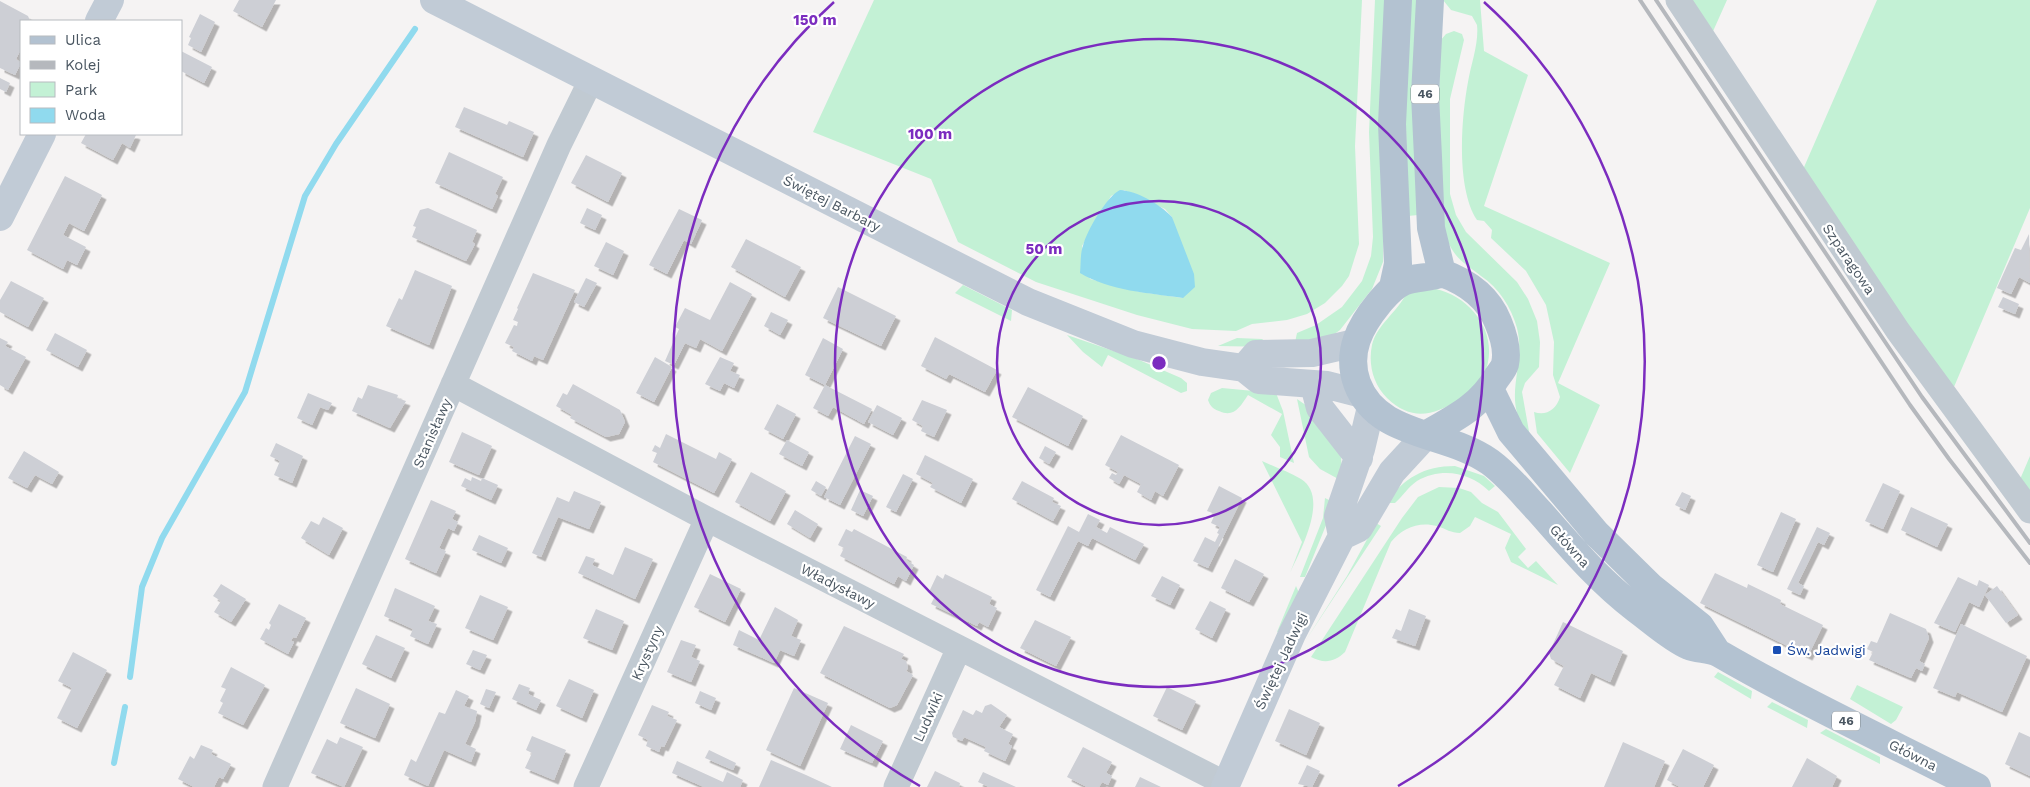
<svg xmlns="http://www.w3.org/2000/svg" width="2030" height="787" font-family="'Work Sans',sans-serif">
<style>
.green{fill:#c3f1d5;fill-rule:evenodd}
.water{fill:#90daee}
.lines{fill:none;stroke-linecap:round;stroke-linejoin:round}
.stream{stroke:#90daee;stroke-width:6}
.building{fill:#cdcfd5;filter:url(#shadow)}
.street{stroke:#c1cad2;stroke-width:25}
.secondary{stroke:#c1cbd6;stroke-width:28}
.primary{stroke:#b3c2d1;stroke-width:28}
.rail{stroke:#b5b8bd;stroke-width:4}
.ring{fill:none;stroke:#7b2cbf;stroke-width:2.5}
.transit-dot{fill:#1a4fb4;stroke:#fff;stroke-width:2}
.labels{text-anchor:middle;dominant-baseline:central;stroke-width:4.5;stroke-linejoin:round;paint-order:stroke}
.shield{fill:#fff;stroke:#808990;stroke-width:1}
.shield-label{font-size:12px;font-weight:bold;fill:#4a5661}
.street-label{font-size:14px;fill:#4a5661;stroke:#fff}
.transit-label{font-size:14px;fill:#164399;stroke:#fff;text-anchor:start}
.centre{fill:#7b2cbf;stroke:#fff;stroke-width:2.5}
.ring-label{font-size:15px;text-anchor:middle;font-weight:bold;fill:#7b2cbf;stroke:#fff;stroke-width:4.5;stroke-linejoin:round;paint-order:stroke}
</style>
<defs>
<filter id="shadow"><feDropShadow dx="4.5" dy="4.5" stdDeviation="0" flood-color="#0004"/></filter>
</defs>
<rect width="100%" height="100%" fill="#f5f3f3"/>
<path class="green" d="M874,0h488l-7,146 4,98 -10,32 -7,10 -17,17 -18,11 -20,6 -35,4 -16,7 -44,-2 -55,-14 -101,-33 -78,-40 -27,-63 -118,-47zM1124,190l41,19 7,8 11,81 -43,-6 -50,-13 -8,-33 29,-50z
M1375,0h12l-4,262 -11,27 -32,41 -7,5 -39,12 3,-14 19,-8 26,-18 20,-26 9,-25 2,-19 -4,-105z
M1410,0h9l-1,215 -10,1 -3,-133z
M1480,0l4,51 44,24 -44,131 126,57 -52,120 42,22 -30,68 -33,-40 -3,-21c12,4 22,-2 26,-15l-7,-22 1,-33 -8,-37 -20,-34 -35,-33 1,-8 -8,-9 -7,-1c-21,-32 -16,-101 -9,-138 3,-18 11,-39 9,-57l-5,-9 -21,-6 -8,-10z
M1685,0h42l-17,38z
M1877,0h153v208l-79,186 -150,-220z
M1454,31l8,3 2,6 -14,59v95l6,21 10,17 51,50 11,17 9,22 3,21 -1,25 -14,16 -3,9 8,45c-31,-37 -3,-69 -13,-109 -6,-21 -18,-40 -36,-52 -10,-8 -21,-14 -28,-25 -12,-18 -10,-42 -12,-63 -3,-51 -2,-96 -1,-147l6,-7z
M963,285l49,25 -1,11 -56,-28z
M1436,289c38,9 66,49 47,88 -5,11 -13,17 -24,23 -25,15 -47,22 -72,-2 -14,-14 -19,-34 -15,-53 5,-21 26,-33 35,-53z
M1067,335l70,24 44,19 6,5v8l-6,2 -73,-38 -6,12 -19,-15z
M1237,338l25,1 10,8 -54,-1z
M1222,388l54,5 7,18 11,52 -14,-6v-10l-9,-12 11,-21 -34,-19c-8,12 -14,23 -29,16 -6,-2 -9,-5 -11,-11l3,-7z
M1297,399l13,9 31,45 1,28 -22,-12 -11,-12z
M2030,456v44l-12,-16z
M1262,461c13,6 27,11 39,18 29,18 -1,72 -11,94l12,-31z
M1455,466l29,10 11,10 -6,5c-19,-19 -48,-24 -72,-10 -9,6 -14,15 -22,22h-9c18,-25 38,-37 69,-37z
M1439,487l20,1 12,4 11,11 16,9 28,37 -8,8 10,11 8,-7 22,24 -47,-23 -6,-14 6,-14 -36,-17 -5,9 -10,7c-9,0 -14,-4 -23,-7 -18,-5 -35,2 -46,16l-46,110c-10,10 -21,12 -34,5l91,-139 16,-21z
M1325,498l10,5 -30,74h-5l23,-59z
M1376,523l5,3 -77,117 43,-67z
M1296,586l3,7 -17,38 -5,1z
M1718,672l34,19 -1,8 -37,-22z
M1857,685l46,22 -7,13 -5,4 -41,-25z
M1772,702l36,18 -1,8 -40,-21z
M1826,729l54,28v7l-60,-31z"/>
<path class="water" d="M1120,190c17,1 40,14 52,27l22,57 1,13 -12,11c-34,-5 -73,-7 -103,-25 1,-9 0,-19 3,-27 3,-14 24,-50 37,-56z"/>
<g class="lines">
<path class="stream" d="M130,677l12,-90 20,-49 83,-146 60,-196 31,-52 79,-115
M114,763l11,-56"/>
</g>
<path class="building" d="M239,0h37l-14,27 -29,-16z
M0,1l28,15 2,5h-9v28l-5,10 5,4 -6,12 -15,-7z
M200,14l15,8 -14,30 -13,-7 3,-7 -2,-1z
M181,51l31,16 -8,16 -23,-12z
M0,78l10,5 -4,9 -6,-3z
M464,107l43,18 2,-4 25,11 -11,25 -68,-30z
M86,134h47l3,1 -6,13 -8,-5 -9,17 -32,-17z
M449,152l54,25 -8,17 3,2 -6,13 -57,-26z
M586,155l36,18 -14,29 -37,-19z
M65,176l37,19 -18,36 -15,-8 -6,12 23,12 -9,18 -10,-5 -4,9 -36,-19z
M428,208l49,22 -5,12 3,2 -9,17 -54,-24 4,-10 -3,-1 7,-16z
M587,208l15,7 -7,15 -15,-7z
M679,209l23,11 -11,24 -7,-4 -17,34 -18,-9z
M2029,234l1,49 -11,-6 -8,17 -14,-6 18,-40 6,2z
M746,239l55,28 -16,30 -54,-30z
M606,242l18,9 -11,24 -19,-9z
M415,270l37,16 -23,59 -43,-19 13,-28 3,2z
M533,273l42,17 -32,70 -9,-4 -2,5 -20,-10 2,-4 -9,-4 9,-18 3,1 1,-4 -5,-2 5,-11 -1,-1z
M586,278l11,5 -13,24 -10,-5z
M11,281l33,17 -16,29 -28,-15v-12z
M730,282l22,12 -30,57 -22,-12 -4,9 -11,-5 -11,22 -9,-4 14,-32 -4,-2 10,-19 25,12z
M838,287l58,29 -15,30 -58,-28z
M2003,297l16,7 -4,10 -17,-7z
M771,312l17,8 -8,15 -16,-9z
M55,333l32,17 -9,17 -32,-17z
M935,337l62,33 -12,22 -36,-18 -3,5 -25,-13z
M0,338l8,4 -3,4 21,11 -18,33 -8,-5z
M823,338l20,11 -18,36 47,24 -8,15 -31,-17 -5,9 -15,-8 12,-23 -20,-10z
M655,357l17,10 -18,35 -18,-9z
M720,357l14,6 -4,8 10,4 -6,13 -10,-5 -4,8 -15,-7z
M573,384l47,26 5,12 -6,12 -13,3 -36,-19 2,-3 -16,-9 7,-13 4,2z
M368,385l30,10 -1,3 9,3 -16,27 -38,-17 6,-14 4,2z
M1028,387l55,29 -15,30 -56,-29z
M308,393l24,10 -4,7 -8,-3 -8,18 -15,-7z
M922,400l25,10 -13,27 -13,-6 2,-5 -11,-6z
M777,404l19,10 -13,25 -19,-10z
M877,405l25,13 -9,17 -25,-13z
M462,432l30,14 -13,29 -30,-13z
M666,434l50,25 3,-7 13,7 -18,34 -61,-31 4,-9 -5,-2 3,-6 5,3z
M1121,435l58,30 -16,31 -8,-5 -4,9 -14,-8 4,-8 -17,-9 -5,9 -10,-6 3,-5 4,2 2,-3 -13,-7z
M855,436l16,8 -31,61 -16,-8z
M787,440l22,12 -7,14 -23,-12z
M276,443l27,13 -11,27 -18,-8 6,-14 -10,-5z
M1045,446l11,6 -7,12 -10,-6z
M24,451l35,21 -7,12 -17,-9 -8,13 -19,-10z
M925,455l48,24 -12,24 -31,-16 3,-4 -17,-9z
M751,472l35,19 -16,30 -35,-19z
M903,474l10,5 -17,33 -10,-5z
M472,477l9,4 1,-3 16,7 -7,15 -30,-14 4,-8 6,3z
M816,481l10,6 -5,9 -10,-6z
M1022,481l32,17 -2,4 9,4 -8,15 -41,-22z
M1883,483l17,8 -17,38 -18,-8z
M1219,486l23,12 -34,70 -15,-7 12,-24 10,5 4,-8 -2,-1 3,-6 -9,-4 4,-9 -8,-3z
M860,490l13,6 -10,20 -12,-6z
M574,491l27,11 -12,27 -31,-12 -17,40 -9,-4 25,-56 12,5z
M1682,492l9,4 -6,14 -10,-5z
M431,500l25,11 -4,8 6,3 -4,9 -6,-3 -9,20 7,3 -10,22 -31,-14z
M1911,507l37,17 -11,23 -36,-17z
M795,510l23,14 -8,14 -23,-14z
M1781,512l15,7 -23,53 -16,-7z
M1088,514l12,6 -4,7 11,6 3,-6 34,17 -9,16 -43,-22 -4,8 -10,-5 -28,56 -14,-7 32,-64 11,6z
M323,517l20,11 -14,27 -28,-17 10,-17 8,4z
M1817,527l13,6 -6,12 -6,-3 -20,41 6,3 -4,9 -13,-6z
M846,529l6,3 2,-3 53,28 -1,3 8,5 -8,16 -8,-5 -4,8 -54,-28 4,-8 -6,-3z
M479,535l29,13 -7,15 -29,-13z
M625,547l28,12 -18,40 -57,-26 8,-17 9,3 -3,6 21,10z
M1235,559l29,15 -15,28 -28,-14z
M1715,573l32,15 1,-4 33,16 -1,4 43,21 -15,31 -108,-53z
M710,574l31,15 -16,33 -31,-15z
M945,574l47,23 -3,7 8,4 -9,19 -9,-5 -2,4 -46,-22 4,-8 -6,-4 8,-17 6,4z
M1162,576l18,9 -10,20 -19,-9z
M1958,577l19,9 2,-6 10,5 -10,22 -10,-5 -14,30 -21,-9z
M221,584l25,15 -15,23 -17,-10 7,-11 -8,-5z
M1997,586l21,29 -12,8 -21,-28z
M395,588l40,18 -7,15 9,3 -9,20 -18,-8 3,-7 -29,-13z
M480,595l28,12 -15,33 -28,-12z
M1210,601l16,8 -14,29 -17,-9z
M279,604l27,14 -10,20 -3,-1 -2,4 3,1 -6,12 -28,-15 6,-11 3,2 2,-5 -2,-2z
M775,607l23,13 -7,16 10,4 -7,16 -14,-6 -6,13 -41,-18 6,-15 20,10z
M596,609l28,12 -12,29 -29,-12z
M1409,609l17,7 -11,30 -23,-8 4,-9 5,2z
M1890,613l36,16 3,9 -10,23 6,3 -3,7 -6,-3 -5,10 -42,-18 4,-8 -6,-3 4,-8 6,2z
M1035,620l36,17 -15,29 -36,-18z
M1563,622l60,29 -13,31 -19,-9 -11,25 -26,-13 10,-19 -13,-7 -2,-6z
M1961,624l66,32 -25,56 -45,-20 -2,5 -22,-9z
M844,626l60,28 -3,5 5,2 2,7 -2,3 7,4 -16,30 -7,3 -70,-35z
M376,635l29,13 -14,30 -29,-14z
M681,640l15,5 -5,12 9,4 -9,21 -24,-10z
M473,650l14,5 -7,15 -14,-6z
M73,652l34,18 -30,58 -20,-10 15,-30 -14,-7z
M231,667l34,18 -22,40 -25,-12 5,-10 -3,-2 6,-12 -5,-2z
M569,679l25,11 -12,28 -26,-12z
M519,684l11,4 -2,6 13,6 -5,10 -24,-11z
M1167,687l29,14 -14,29 -29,-14z
M356,688l34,16 -15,34 -35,-15z
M794,688l34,15 -28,63 -34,-16z
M486,689l10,3 -7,16 -9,-4z
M456,690l13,6 -5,10 13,5 -2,11 -10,22 11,5 -5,13 -27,-12 -16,36 -24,-11 7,-16 5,3 23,-50 6,2z
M700,691l16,7 -5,12 -16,-7z
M991,704l16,11 -8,12 14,7 -5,10 4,2 -7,15 -21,-10 2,-4 -22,-10 -2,4 -9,-4 -1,-4 11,-23 10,5 3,-5 6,3 3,-7z
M652,705l17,7 -2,4 10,4 -13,27 -3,-1 -2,6 -13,-6 2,-6 -10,-5z
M1289,709l31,14 -14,32 -31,-14z
M851,725l32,16 -11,22 -32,-14z
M2019,732l11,5v39l-25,-12z
M532,736l34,14 -12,30 -29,-12 7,-15 -6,-3z
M340,737l23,10 -19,40 -33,-14 16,-34 10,5z
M1623,742l42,19 -11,26h-50z
M201,745l12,5 -2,4 20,10 -8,15 -4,-2 -5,10h-20l-16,-8 12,-23 4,3z
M1083,747l29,15 -6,11 6,3 -4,9 -6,-3 -3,5h-12l-20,-10z
M1683,749l31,16 -11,22h-23l-13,-7z
M709,750l27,13 -3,7 -28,-12z
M1807,758l30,18 -5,11h-40z
M771,760l35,15 26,12h-73z
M677,761l46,21 4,-10 16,8 -3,7h-36l-32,-14z
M1307,765l13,6 -8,16 -14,-3z
M935,771l25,12 -1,4h-32z
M983,772l33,15h-27l-11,-5z
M1140,777l21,10h-26z"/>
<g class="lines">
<path class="street" d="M1678,0l220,331 132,180
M453,384l254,135 519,265
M275,787l284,-642 32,-65
M586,787l121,-268
M896,787l63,-139"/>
<path class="secondary" d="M434,0l594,302 105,42 69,18 42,6 15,12 68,5 35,9
M99,21l11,-21
M0,217l42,-83
M1244,368l12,-14 56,-1 43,-10
M1314,385l6,23 39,50
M1342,536l17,-8 33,-56 35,-38
M1225,787l67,-153 50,-98 -4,-20 23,-67 10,-42"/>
<path class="primary" d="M1430,0l-5,95 3,62 3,71 11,45
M1393,287l5,-23 -6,-140 6,-124
M1490,389l21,43 85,101 55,54 49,39 17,26
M1427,434c28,-16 53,-28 70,-57 3,-4 7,-9 8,-13 3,-13 -2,-30 -7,-42 -10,-25 -31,-40 -56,-49 -12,6 -27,3 -39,9 -11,5 -17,13 -24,21 -19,23 -33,49 -22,80 20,55 90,48 133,79 19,14 33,32 49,49 31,35 60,70 97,98 15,11 36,30 53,37 9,4 21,2 31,8 83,48 171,89 257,133"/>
<path class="rail" d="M1640,0l270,405 39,54 81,104
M1656,0l266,397 108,146"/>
</g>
<g class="ring">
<circle cx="1159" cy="363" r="162"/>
<circle cx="1159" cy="363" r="324"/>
<path d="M920 786A486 486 0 0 1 834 2M1484 2A486 486 0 0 1 1398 786"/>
</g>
<rect class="transit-dot" x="1772" y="645" width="10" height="10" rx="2.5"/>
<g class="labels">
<g class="shield">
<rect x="1411" y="84.5" width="28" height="19" rx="4"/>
<rect x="1832" y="711.5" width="28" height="19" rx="4"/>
</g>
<g class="shield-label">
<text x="1425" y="94">46</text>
<text x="1846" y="721">46</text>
</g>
<g class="street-label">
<text transform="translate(832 203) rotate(27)">Świętej Barbary</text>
<text transform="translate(1849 259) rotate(56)">Szparagowa</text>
<text transform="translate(432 433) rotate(-66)">Stanisławy</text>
<text transform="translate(1570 546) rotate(48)">Główna</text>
<text transform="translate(838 586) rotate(27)">Władysławy</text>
<text transform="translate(647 653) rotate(-66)">Krystyny</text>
<text transform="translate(1281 661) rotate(-65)">Świętej Jadwigi</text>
<text transform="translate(928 717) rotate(-66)">Ludwiki</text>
<text transform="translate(1913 755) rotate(27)">Główna</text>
</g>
<g class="transit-label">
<text x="1787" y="650">Św. Jadwigi</text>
</g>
</g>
<circle cx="1159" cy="363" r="8" class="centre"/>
<g class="ring-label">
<text x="815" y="25">150 m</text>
<text x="930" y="139">100 m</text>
<text x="1044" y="254">50 m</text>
</g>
<rect x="20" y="20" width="162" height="115" fill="#ffffff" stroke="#b7bbc0"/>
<rect x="30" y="36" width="25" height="8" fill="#b3c2d1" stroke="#b7bbc0"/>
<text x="65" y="45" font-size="15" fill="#4a5661">Ulica</text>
<rect x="30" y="61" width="25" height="8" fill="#b5b8bd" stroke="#b7bbc0"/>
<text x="65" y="70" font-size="15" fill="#4a5661">Kolej</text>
<rect x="30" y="82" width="25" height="15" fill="#c3f1d5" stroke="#b7bbc0"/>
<text x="65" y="95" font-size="15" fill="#4a5661">Park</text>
<rect x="30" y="108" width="25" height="15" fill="#90daee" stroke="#b7bbc0"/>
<text x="65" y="120" font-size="15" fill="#4a5661">Woda</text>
</svg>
